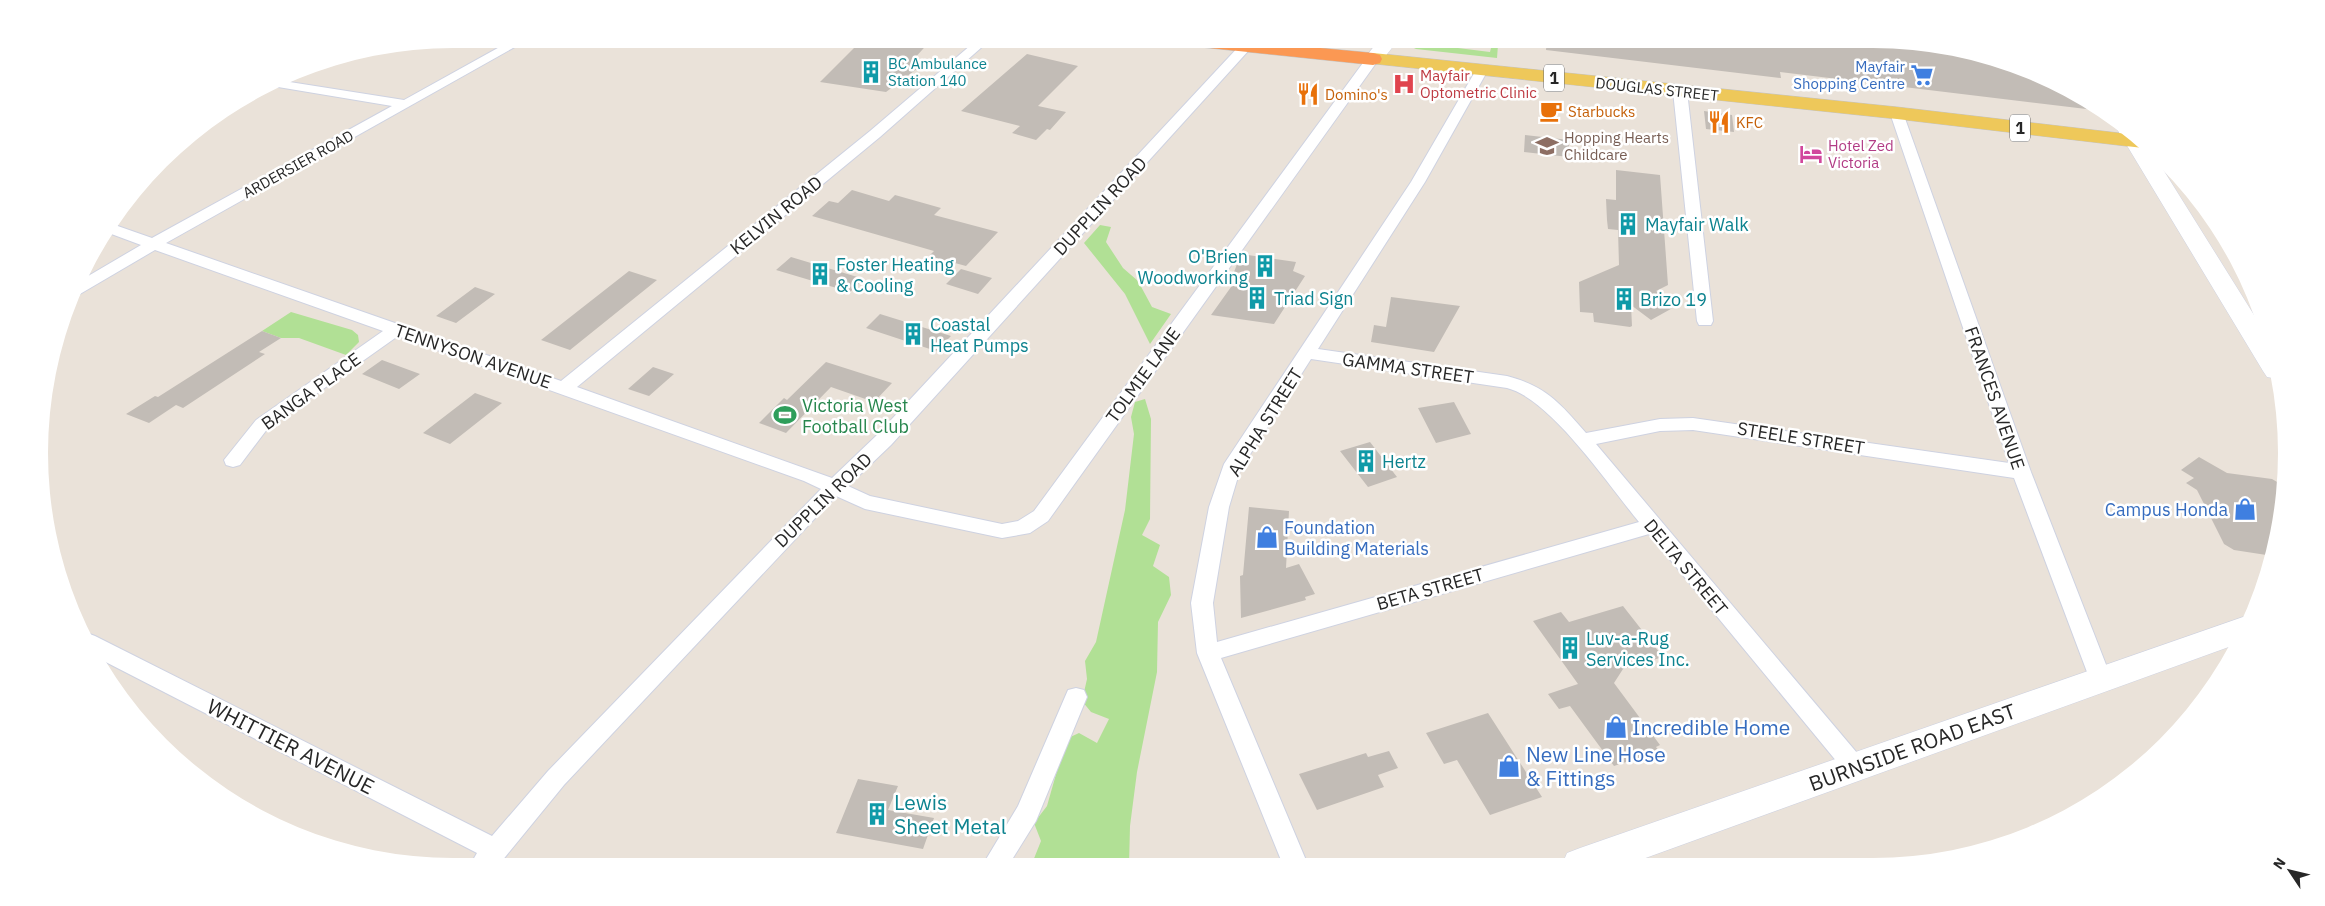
<svg xmlns="http://www.w3.org/2000/svg" width="2325" height="906" font-family="'IBM Plex Sans',sans-serif">
<style>
.green{fill:#b1e095}
.building{fill:#c2bcb6}
.lines{fill:none;stroke-linecap:round;stroke-linejoin:round}
.street-casing{stroke:#ced2e1;stroke-width:2}
.secondary-casing{stroke:#ced2e1;stroke-width:1}
.primary-casing{stroke:#c3c3c3;stroke-width:1}
.highway-casing{stroke:#c3c3c3;stroke-width:1}
.street{fill:#fff;fill-rule:evenodd}
.secondary{fill:#fff;fill-rule:evenodd}
.primary{fill:#eec85a;fill-rule:evenodd}
.highway{fill:#fb9853;fill-rule:evenodd}
.labels{text-anchor:middle;dominant-baseline:central;stroke-width:5;stroke-linejoin:round;paint-order:stroke}
.far-culture-label{font-size:15px;fill:#0d838f;stroke:#fff;text-anchor:start}
.far-shop-label{font-size:15px;fill:#366cbe;stroke:#fff;text-anchor:end}
.far-health-label{font-size:15px;fill:#be3a42;stroke:#fff;text-anchor:start}
.far-street-label{font-size:15px;fill:#272727;stroke:#fff}
.far-food-label{font-size:15px;fill:#c56008;stroke:#fff;text-anchor:start}
.far-education-label{font-size:15px;fill:#785e54;stroke:#fff;text-anchor:start}
.far-hotel-label{font-size:15px;fill:#b23c85;stroke:#fff;text-anchor:start}
.shield{fill:#fff;stroke:#686868;stroke-width:1}
.shield-label{font-size:16px;font-weight:bold;fill:#272727}
.street-label{font-size:18px;fill:#272727;stroke:#fff}
.culture-label{font-size:18px;fill:#0d838f;stroke:#fff;text-anchor:start}
.leisure-label{font-size:18px;fill:#27864d;stroke:#fff;text-anchor:start}
.shop-label{font-size:18px;fill:#366cbe;stroke:#fff;text-anchor:end}
.near-shop-label{font-size:21px;fill:#366cbe;stroke:#fff;text-anchor:start}
.near-street-label{font-size:21px;fill:#272727;stroke:#fff}
.near-culture-label{font-size:21px;fill:#0d838f;stroke:#fff;text-anchor:start}
</style>
<rect width="100%" height="100%" fill="#eae2d9"/>
<path class="green" d="M1408,39h14l-1,2 13,2v2l56,7 2,-8 6,1 -1,13 -81,-9 -8,-4z
M1100,225l11,2 -5,15 17,26 15,13 14,26 19,7 -21,30 -25,-50 -41,-51z
M291,312l61,18 6,5 1,7 -13,13 -47,-17h-18l-19,-7z
M1145,399l6,20 -1,100 -8,16 18,10 -7,21 16,11 2,18 -13,27 -1,50 -20,100 -7,54 -1,40h-98l10,-25 -7,-18 13,-17 19,-67 13,-6 18,10 12,-24 -18,-7 -9,-11 5,-22 -2,-18 11,-19 29,-132 9,-76 -3,-17 4,-15z"/>
<path class="building" d="M863,39h69l-19,21 13,2 -40,30 -66,-10z
M1547,39h325l107,14 76,29 48,29 -323,-39 1,6 -235,-28z
M1027,54l51,12 -40,40 28,6 -16,18 -3,-1 -11,11 -24,-7 8,-7 -59,-15z
M1704,111l28,4 2,17 -28,-3z
M1525,135l44,5v17l-45,-5z
M1616,170l44,5 8,110 -12,6 22,14 -27,15 -20,-15 1,21 -2,1 -36,-5 -1,-9 -13,-1 -1,-30 40,-17 -1,-35 -10,-1 -1,-9 -1,-21 10,1z
M852,190l37,11 6,-6 46,13 -7,7 64,17 -32,34 -37,-10 5,-5 -122,-35 17,-15 9,2z
M1241,254l55,8 -3,9 12,5 -31,48 -63,-9 30,-42 -7,-1z
M791,257l73,22 -14,13 -74,-22z
M961,269l31,9 -14,16 -32,-10z
M629,271l28,9 -87,70 -29,-10z
M475,287l20,7 -39,29 -20,-7z
M1391,297l69,9 -26,46 -63,-10 3,-17 12,2z
M880,314l71,22 -15,15 -70,-23z
M262,331l19,7 -22,14 6,2 -82,54 -7,-3 -27,18 -23,-9 29,-18 3,1z
M382,360l38,14 -21,15 -37,-15z
M826,362l66,21 -18,19 -43,-15 -45,46 -27,-10 25,-25 3,2z
M653,367l21,7 -25,22 -21,-7z
M475,393l27,10 -52,41 -27,-11z
M1454,402l17,32 -35,9 -18,-35z
M1370,442l27,35 -29,10 -28,-36z
M2199,457l28,16 45,6 12,7 -11,70 -39,-6 -10,-6 -27,-54 -11,-7 8,-5 -13,-8z
M1249,507l40,4 -3,57 13,-4 16,30 -10,3 1,3 -65,18 -1,-42 3,-1z
M1623,606l40,51 -40,12 -9,14 46,62 -4,2 3,4 -45,15 -44,-60 -11,3 -11,-15 30,-10 -45,-63 28,-9 8,10z
M1488,713l54,84 -52,18 -33,-55 -13,4 -18,-31z
M1389,751l9,17 -20,7 6,12 -67,23 -18,-36 67,-21 2,4z
M858,779l40,7 -10,24 46,8 -11,31 -87,-16z"/>
<g class="lines">
<defs>
<path id="street" d="M514,39h15l-363,204 395,138 309,-250 108,-92h13l-111,98 -303,250 255,91 45,-43 365,-392h8l2,3 -2,3 -359,396 -43,41 22,10 132,28 16,-3 16,-10 334,-455h10l1,3 -331,462 -18,12 -28,5 -137,-29 -29,-13 -272,289 -67,82h-28l8,-14 -383,-197 -11,-21 4,-2 8,3 397,200 56,-65 273,-282 -17,-8 -406,-145 -130,92 -28,37 -7,2 -7,-2 -2,-5 32,-40 127,-89 -228,-81 -75,44 -8,1 6,-13 63,-37 -35,-13 6,-8 40,14 240,-132 -126,-21 11,-5 127,20z
M1482,66l6,4 -63,112 -107,167 189,27c39,10 54,28 79,57l74,-14 33,-1 316,45 -119,-350 2,-3h10l129,362 81,208 -3,6 -8,3 -8,-3 -3,-6 -76,-202 -321,-48 -33,1 -64,13 267,316 4,7 -4,7 -8,3 -8,-3 -198,-240 -428,124 87,207h-25l-86,-212 -6,-50 18,-96 15,-43 187,-282 65,-112zM1311,359l196,29c44,11 102,98 132,134l-422,120 -4,-39 16,-96 11,-37z
M1680,87l7,4 26,230 -2,4h-12l-2,-4 -24,-230z
M1076,688l8,2 3,7 -51,124 -28,45h-26l36,-60 50,-116z"/>
<path id="secondary" d="M1380,39h19l-19,24h-14l-2,-4z
M2117,120l32,27 120,192 9,40 -11,-2 -4,-6 -149,-247z
M2243,617l5,1 -11,26 -608,220 -67,1 5,-12 13,-5z"/>
<path id="primary" d="M1373,53l524,54 239,28 12,12 -5,1 -246,-29 -531,-56 -2,-4 2,-4z"/>
<path id="highway" d="M1162,39h62l149,14 7,2 2,4 -2,4 -7,2 -202,-21 -6,-1z"/>
</defs>
<use href="#street" class="street-casing"/>
<use href="#secondary" class="secondary-casing"/>
<use href="#primary" class="primary-casing"/>
<use href="#highway" class="highway-casing"/>
<use href="#street" class="street"/>
<use href="#secondary" class="secondary"/>
<use href="#primary" class="primary"/>
<use href="#highway" class="highway"/>
</g>
<defs>
<symbol id="building-bare" viewBox="-9 -9 18 18"><path d="M-4-6H4V6H1V3H-1V6H-4ZM-2.5-4.3h1.7v1.8h-1.7ZM.8-4.3h1.7v1.8H.8ZM-2.5-1h1.7V.8h-1.7ZM.8-1h1.7V.8H.8Z" fill="#0f9aa8" stroke="#fff" stroke-width="2.5" paint-order="stroke"/></symbol>
<symbol id="supermarket-bare" viewBox="-9 -9 18 18"><path d="M-6-5.5h2.5l.6 2H6L4.5 2H-2.5L-4.4-4H-6ZM-1.5 3.2a1.3 1.3 0 1 0 .1 0ZM3 3.2a1.3 1.3 0 1 0 .1 0Z" fill="#3f7fe0" stroke="#fff" stroke-width="2.5" paint-order="stroke"/></symbol>
<symbol id="hospital-bare" viewBox="-9 -9 18 18"><path d="M-5-5h3v3.5h4V-5h3V5h-3V1.5h-4V5h-3Z" fill="#e0444e" stroke="#fff" stroke-width="2.5" paint-order="stroke"/></symbol>
<symbol id="restaurant-bare" viewBox="-9 -9 18 18"><path d="M-5-6h1v4h1v-4h1v4h1v-4h1v5L-1.5 .5V6h-2V.5L-5-1ZM5-6V6H3V1.5H1.5Q1.5-4 5-6Z" fill="#e8710a" stroke="#fff" stroke-width="2.5" paint-order="stroke"/></symbol>
<symbol id="cafe-bare" viewBox="-9 -9 18 18"><path d="M-5.5-4.5H6V0H3Q3 3.5 0 3.5H-2.5Q-5.5 3.5-5.5 0ZM3-3.2v2h1.7v-2ZM-6 4.5H4V6H-6Z" fill="#e8710a" stroke="#fff" stroke-width="2.5" paint-order="stroke"/></symbol>
<symbol id="school-bare" viewBox="-9 -9 18 18"><path d="M0-5L7-2L0 1L-7-2ZM-4 1L0 2.5L4 1V4Q0 6-4 4Z" fill="#8d6e63" stroke="#fff" stroke-width="2.5" paint-order="stroke"/></symbol>
<symbol id="hotel-bare" viewBox="-9 -9 18 18"><path d="M-6-4.5h1.5V1H6V5H4.5V3h-9V5H-6ZM-4 0a1.8 1.8 0 1 1 3.6 0ZM.5 0V-2.5h3Q6-2.5 6 0Z" fill="#d1479c" stroke="#fff" stroke-width="2.5" paint-order="stroke"/></symbol>
<symbol id="stadium-bare" viewBox="-9 -9 18 18"><path d="M0-5a6.5 5 0 1 0 0 10a6.5 5 0 1 0 0-10ZM-3.5-1.8h7v3.6h-7Z" fill="#2e9e5b" stroke="#fff" stroke-width="2.5" paint-order="stroke"/></symbol>
<symbol id="shop-bare" viewBox="-9 -9 18 18"><path d="M-5-2.5h2.3a2.7 3.5 0 0 1 5.4 0H5L5.5 6h-11ZM-1.5-2.5h3a1.5 2.3 0 0 0-3 0Z" fill="#3f7fe0" stroke="#fff" stroke-width="2.5" paint-order="stroke"/></symbol>
</defs>
<g fill-rule="evenodd">
<use href="#building-bare" x="855" y="56" width="32" height="32"/>
<use href="#supermarket-bare" x="1906" y="59" width="32" height="32"/>
<use href="#hospital-bare" x="1388" y="68" width="32" height="32"/>
<use href="#restaurant-bare" x="1292" y="78" width="32" height="32"/>
<use href="#cafe-bare" x="1535" y="95" width="32" height="32"/>
<use href="#restaurant-bare" x="1703" y="106" width="32" height="32"/>
<use href="#school-bare" x="1531" y="130" width="32" height="32"/>
<use href="#hotel-bare" x="1795" y="138" width="32" height="32"/>
<use href="#building-bare" x="1612" y="208" width="32" height="32"/>
<use href="#building-bare" x="1249" y="250" width="32" height="32"/>
<use href="#building-bare" x="804" y="258" width="32" height="32"/>
<use href="#building-bare" x="1241" y="282" width="32" height="32"/>
<use href="#building-bare" x="1608" y="283" width="32" height="32"/>
<use href="#building-bare" x="897" y="318" width="32" height="32"/>
<use href="#stadium-bare" x="769" y="399" width="32" height="32"/>
<use href="#building-bare" x="1350" y="445" width="32" height="32"/>
<use href="#shop-bare" x="2229" y="493" width="32" height="32"/>
<use href="#shop-bare" x="1251" y="521" width="32" height="32"/>
<use href="#building-bare" x="1554" y="632" width="32" height="32"/>
<use href="#shop-bare" x="1600" y="711" width="32" height="32"/>
<use href="#shop-bare" x="1493" y="750" width="32" height="32"/>
<use href="#building-bare" x="861" y="798" width="32" height="32"/>
</g>
<g class="labels">
<g class="far-culture-label">
<text x="888" y="63">BC Ambulance<tspan x="888" dy="17">Station 140</tspan></text>
</g>
<g class="far-shop-label">
<text x="1905" y="66">Mayfair<tspan x="1905" dy="17">Shopping Centre</tspan></text>
</g>
<g class="far-health-label">
<text x="1420" y="75">Mayfair<tspan x="1420" dy="17">Optometric Clinic</tspan></text>
</g>
<g class="far-street-label">
<text transform="translate(1657 89) rotate(6)">DOUGLAS STREET</text>
<text transform="translate(298 164) rotate(-29)">ARDERSIER ROAD</text>
</g>
<g class="far-food-label">
<text x="1325" y="94">Domino's</text>
<text x="1568" y="111">Starbucks</text>
<text x="1736" y="122">KFC</text>
</g>
<g class="far-education-label">
<text x="1564" y="137">Hopping Hearts<tspan x="1564" dy="17">Childcare</tspan></text>
</g>
<g class="far-hotel-label">
<text x="1828" y="145">Hotel Zed<tspan x="1828" dy="17">Victoria</tspan></text>
</g>
<g class="shield">
<rect x="1544" y="64.5" width="20" height="27" rx="4"/>
<rect x="2010" y="114.5" width="20" height="27" rx="4"/>
</g>
<g class="shield-label">
<text x="1554" y="78">1</text>
<text x="2020" y="128">1</text>
</g>
<g class="street-label">
<text transform="translate(1100 206) rotate(-47)">DUPPLIN ROAD</text>
<text transform="translate(776 215) rotate(-39)">KELVIN ROAD</text>
<text transform="translate(473 356) rotate(19)">TENNYSON AVENUE</text>
<text transform="translate(1408 368) rotate(8)">GAMMA STREET</text>
<text transform="translate(1143 375) rotate(-54)">TOLMIE LANE</text>
<text transform="translate(311 391) rotate(-36)">BANGA PLACE</text>
<text transform="translate(1995 398) rotate(71)">FRANCES AVENUE</text>
<text transform="translate(1265 422) rotate(-58)">ALPHA STREET</text>
<text transform="translate(1801 438) rotate(9)">STEELE STREET</text>
<text transform="translate(823 500) rotate(-44)">DUPPLIN ROAD</text>
<text transform="translate(1686 567) rotate(50)">DELTA STREET</text>
<text transform="translate(1430 589) rotate(-16)">BETA STREET</text>
</g>
<g class="culture-label">
<text x="1645" y="224">Mayfair Walk</text>
<text x="1248" y="256" text-anchor="end">O'Brien<tspan x="1248" dy="21">Woodworking</tspan></text>
<text x="836" y="264">Foster Heating<tspan x="836" dy="21">&amp; Cooling</tspan></text>
<text x="1274" y="298">Triad Sign</text>
<text x="1640" y="299">Brizo 19</text>
<text x="930" y="324">Coastal<tspan x="930" dy="21">Heat Pumps</tspan></text>
<text x="1382" y="461">Hertz</text>
<text x="1586" y="638">Luv-a-Rug<tspan x="1586" dy="21">Services Inc.</tspan></text>
</g>
<g class="leisure-label">
<text x="802" y="405">Victoria West<tspan x="802" dy="21">Football Club</tspan></text>
</g>
<g class="shop-label">
<text x="2228" y="509">Campus Honda</text>
<text x="1284" y="527" text-anchor="start">Foundation<tspan x="1284" dy="21">Building Materials</tspan></text>
</g>
<g class="near-shop-label">
<text x="1632" y="727">Incredible Home</text>
<text x="1526" y="754">New Line Hose<tspan x="1526" dy="24">&amp; Fittings</tspan></text>
</g>
<g class="near-street-label">
<text transform="translate(291 746) rotate(27)">WHITTIER AVENUE</text>
<text transform="translate(1912 747) rotate(-20)">BURNSIDE ROAD EAST</text>
</g>
<g class="near-culture-label">
<text x="894" y="802">Lewis<tspan x="894" dy="24">Sheet Metal</tspan></text>
</g>
</g>
<path d="M0 0H2325V906H0ZM453 48H1873A405 405 0 0 1 2278 453V453A405 405 0 0 1 1873 858H453A405 405 0 0 1 48 453V453A405 405 0 0 1 453 48Z" fill="#fff" fill-rule="evenodd"/>
<g transform="translate(2290 871) rotate(305)" stroke="#ffffff" stroke-width="4" paint-order="stroke">
<path d="M0-4L9 19L0 12L-9 19Z" fill="#272727"/>
<text y="-8" font-size="14" font-weight="bold" text-anchor="middle" fill="#272727">N</text>
</g>
</svg>
